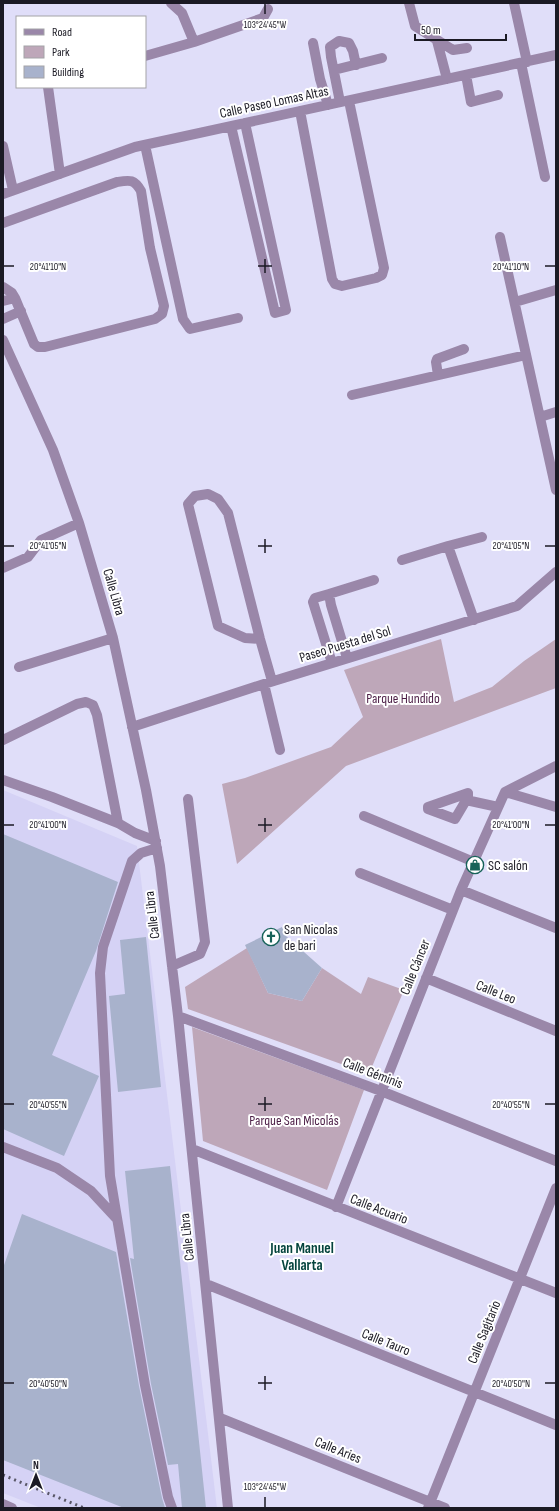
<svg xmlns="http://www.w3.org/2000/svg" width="559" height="1511" font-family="'Sofia Sans Condensed',sans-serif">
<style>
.built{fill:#d5d2f5}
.green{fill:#bea7b9}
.building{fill:#a8b2cc}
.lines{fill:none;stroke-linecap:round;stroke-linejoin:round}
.minor{stroke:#9a87a9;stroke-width:10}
.rail{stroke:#595767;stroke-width:3;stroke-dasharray:2 4;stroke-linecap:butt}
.ticks{fill:none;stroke:#1b1a24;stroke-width:1.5}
.labels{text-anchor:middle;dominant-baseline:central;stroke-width:4;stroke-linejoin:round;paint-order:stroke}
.street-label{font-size:14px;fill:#1b1a24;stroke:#fff}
.park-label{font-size:14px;fill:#4b1d45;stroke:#fff}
.poi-label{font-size:14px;fill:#1b1a24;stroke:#fff;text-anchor:start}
.neighbourhood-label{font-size:15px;font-weight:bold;fill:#05443d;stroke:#fff}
.ticks-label{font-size:10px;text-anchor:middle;fill:#1b1a24;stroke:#fff;stroke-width:4;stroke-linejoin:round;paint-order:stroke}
</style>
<rect width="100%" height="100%" fill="#e0def9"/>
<path class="built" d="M3,790l134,56 80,662h-176l-38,-15z"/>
<path class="green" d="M441,639l13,63 38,-15 32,-26 32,-22v49l-210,78 -109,98 -15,-80 23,-6 86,-31 32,-30 -19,-47z
M247,948l21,45 34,8 20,-33 39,26 7,-17 36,13 -35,84 -181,-65 -3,-22z
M192,1027l172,63 -37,100 -124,-49z"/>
<path class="building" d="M3,834l115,48 -22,69 -44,104 47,21 -35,80 -61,-27z
M282,927l4,9 36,32 -20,33 -34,-8 -23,-48z
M146,937l15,150 -43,5 -9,-96 16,-2 -5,-54z
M170,1166l36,342h-24l-4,-44 -10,1 -17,-81 -21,-126 4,1 -9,-88z
M22,1214l94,38 23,134 23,112 3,10h-41l-121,-48v-192z"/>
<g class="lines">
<path class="minor" d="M171,3l11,10 12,29
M409,3l6,23 38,24 14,-2
M514,3l13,59
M437,41l10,38
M313,43l7,36 8,26
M145,56l49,-14 69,-24 5,-9
M521,63l24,114
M334,70l48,-12
M466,75l5,27 27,-7
M48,87l12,87
M340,102l-9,-45 -1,-10 9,-6 10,2 4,8 3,14
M300,111l32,168 3,5 7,2 34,-8 6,-3 2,-7 -35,-167
M231,126l44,187 11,-3 -41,-187
M145,145l38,174 7,10 48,-11
M3,146l10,44
M3,194l132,-47 421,-92
M3,223l114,-41c13,-2 17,-3 24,9l9,57 14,58 -2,8 -7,5 -110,28h-7l-4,-3 -19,-46 -3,-5 -9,-6
M500,237l56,253
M3,301l12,-3
M515,302l41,-12
M3,319l18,-8
M3,340l50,110 26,73 34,115 33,152 14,76 18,150 50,492
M438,375l-2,-13 1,-3 27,-10
M352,395l174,-40
M540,417l16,-5
M402,560l46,-14
M3,568l25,-11 13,-17 38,-17
M329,594l-14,4 -2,4 19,61
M474,620l-26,-74 34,-9
M260,639l-15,-1 -27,-12 -30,-122 7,-8 13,-2 10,5 10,14 32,126 12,42
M347,658l-16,-53 -2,-11 45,-14
M19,667l94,-29
M264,684l16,66
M132,727l132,-43 253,-78 39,-34
M3,740l74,-36 9,-2 7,3 4,10 21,108
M3,780l49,17 66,26 17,10 21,8
M505,792l51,15
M468,793v4l-13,22 -27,-10v-2z
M466,800l32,7
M364,816l110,46
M157,848l-16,5 -9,8 -29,86 -3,26 10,203 35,209 23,112 4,11
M360,873l93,37
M461,890l95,38
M172,966l28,-12 5,-12 -17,-143
M426,978l130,53
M178,1016l203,75 175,70
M3,1147l54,21 34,23 26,28
M192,1149l364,144
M336,1207l125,-317 44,-98 51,-26
M206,1284l350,141
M220,1418l225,90
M3,1504l9,4
M428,1508l128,-320"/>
<path class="rail" d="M3,1475l81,33"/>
</g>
<path class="ticks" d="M265,4v10M265,259v14M4,266h10M258,266h14M545,266h10M265,539v14M4,546h10M258,546h14M545,546h10M265,818v14M4,825h10M258,825h14M545,825h10M265,1097v14M4,1104h10M258,1104h14M545,1104h10M265,1376v14M4,1383h10M258,1383h14M545,1383h10M265,1497v10"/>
<defs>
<symbol id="shop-ring" viewBox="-11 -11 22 22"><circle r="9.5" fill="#fff" stroke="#176259" stroke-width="1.5"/><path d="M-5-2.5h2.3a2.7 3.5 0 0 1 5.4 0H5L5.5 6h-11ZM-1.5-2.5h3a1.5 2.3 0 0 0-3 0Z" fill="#176259"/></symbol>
<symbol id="church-ring" viewBox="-11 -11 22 22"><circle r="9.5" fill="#fff" stroke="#176259" stroke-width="1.5"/><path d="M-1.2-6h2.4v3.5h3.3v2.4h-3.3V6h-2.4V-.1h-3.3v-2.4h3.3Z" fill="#176259"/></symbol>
</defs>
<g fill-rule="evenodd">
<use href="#shop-ring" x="465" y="855" width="20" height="20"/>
<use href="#church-ring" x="261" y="927" width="20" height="20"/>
</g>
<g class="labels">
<g class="street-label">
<text transform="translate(274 102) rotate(-12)">Calle Paseo Lomas Altas</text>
<text transform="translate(114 592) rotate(74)">Calle Libra</text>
<text transform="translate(345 644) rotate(-17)">Paseo Puesta del Sol</text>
<text transform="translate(152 915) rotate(-97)">Calle Libra</text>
<text transform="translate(415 967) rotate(-68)">Calle Cáncer</text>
<text transform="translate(496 992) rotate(22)">Calle Leo</text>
<text transform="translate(373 1073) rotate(21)">Calle Géminis</text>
<text transform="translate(379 1209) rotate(21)">Calle Acuario</text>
<text transform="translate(187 1237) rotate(-96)">Calle Libra</text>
<text transform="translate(484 1332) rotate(-68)">Calle Sagitario</text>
<text transform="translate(386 1342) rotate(22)">Calle Tauro</text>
<text transform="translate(338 1450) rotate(22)">Calle Aries</text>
</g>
<g class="park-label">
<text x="403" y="698">Parque Hundido</text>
<text x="294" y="1120">Parque San Micolás</text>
</g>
<g class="poi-label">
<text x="488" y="865">SC salón</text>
<text x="284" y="929">San Nicolas<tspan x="284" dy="16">de bari</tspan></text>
</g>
<g class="neighbourhood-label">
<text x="302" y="1248">Juan Manuel<tspan x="302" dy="17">Vallarta</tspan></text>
</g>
</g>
<g class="ticks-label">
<text x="265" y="28">103°24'45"W</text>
<text x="48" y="270">20°41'10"N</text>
<text x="511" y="270">20°41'10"N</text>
<text x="48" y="549">20°41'05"N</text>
<text x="511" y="549">20°41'05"N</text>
<text x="48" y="828">20°41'00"N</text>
<text x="511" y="828">20°41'00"N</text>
<text x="48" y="1108">20°40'55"N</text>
<text x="511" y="1108">20°40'55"N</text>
<text x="48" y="1387">20°40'50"N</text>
<text x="511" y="1387">20°40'50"N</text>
<text x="265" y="1490">103°24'45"W</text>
</g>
<rect width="559" height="1511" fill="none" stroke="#1b1a24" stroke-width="8"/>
<rect x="16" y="16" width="130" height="72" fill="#ffffff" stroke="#a4a3a7"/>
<rect x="24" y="29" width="20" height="6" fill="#9a87a9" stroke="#a4a3a7"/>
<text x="52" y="36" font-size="12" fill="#1b1a24">Road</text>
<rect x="24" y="46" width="20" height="12" fill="#bea7b9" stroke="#a4a3a7"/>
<text x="52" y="56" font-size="12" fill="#1b1a24">Park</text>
<rect x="24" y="66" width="20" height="12" fill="#a8b2cc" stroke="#a4a3a7"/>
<text x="52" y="76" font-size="12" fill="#1b1a24">Building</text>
<g transform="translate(36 1475)" stroke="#ffffff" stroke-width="3" paint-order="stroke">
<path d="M0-3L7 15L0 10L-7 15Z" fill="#1b1a24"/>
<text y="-6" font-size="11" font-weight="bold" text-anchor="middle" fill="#1b1a24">N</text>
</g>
<path d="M415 34v6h91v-6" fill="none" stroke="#1b1a24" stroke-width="2"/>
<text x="421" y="34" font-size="12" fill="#1b1a24" stroke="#ffffff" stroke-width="3" paint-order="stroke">50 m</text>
</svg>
